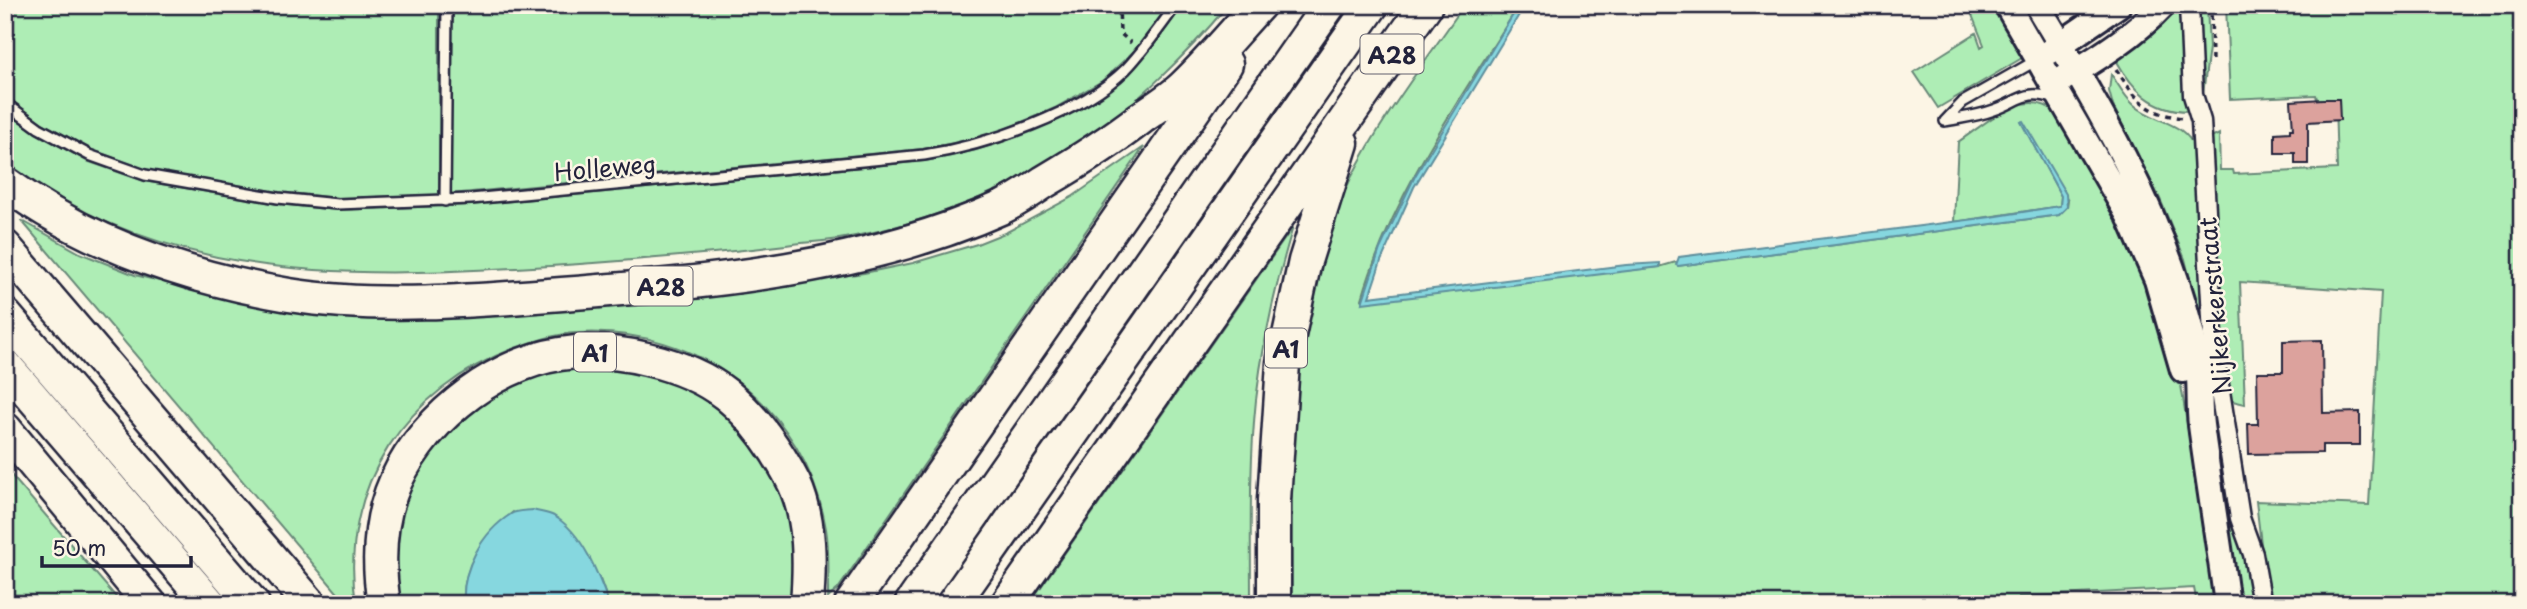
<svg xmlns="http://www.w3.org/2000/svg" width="2527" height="609" font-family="'Playpen Sans',sans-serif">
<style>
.green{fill:#aeedb5;stroke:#688878;stroke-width:2}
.water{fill:#86d7df;stroke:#5e8f9d;stroke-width:2}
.building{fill:#dca29d;stroke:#22223b;stroke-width:2}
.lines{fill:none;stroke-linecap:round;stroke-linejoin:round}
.lane-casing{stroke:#22223b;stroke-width:14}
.street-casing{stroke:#22223b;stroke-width:23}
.secondary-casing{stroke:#22223b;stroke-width:30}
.highway-casing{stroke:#22223b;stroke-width:37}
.path{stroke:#22223b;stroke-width:3.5;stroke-dasharray:5 5;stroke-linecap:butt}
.lane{stroke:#fcf5e5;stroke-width:9}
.street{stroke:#fcf5e5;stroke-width:18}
.secondary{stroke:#fcf5e5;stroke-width:24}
.highway{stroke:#fcf5e5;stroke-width:32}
.labels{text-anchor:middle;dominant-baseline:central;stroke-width:5;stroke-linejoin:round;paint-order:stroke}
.shield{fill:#fcf5e5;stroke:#63616e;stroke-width:2}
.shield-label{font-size:23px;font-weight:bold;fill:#22223b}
.street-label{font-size:24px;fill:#22223b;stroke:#fcf5e5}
</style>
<rect width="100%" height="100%" fill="#fcf5e5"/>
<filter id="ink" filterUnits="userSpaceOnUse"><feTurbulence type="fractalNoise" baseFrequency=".0143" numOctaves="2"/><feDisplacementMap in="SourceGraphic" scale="14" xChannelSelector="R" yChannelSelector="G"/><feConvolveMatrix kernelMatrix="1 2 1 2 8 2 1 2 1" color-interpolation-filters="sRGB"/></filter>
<g filter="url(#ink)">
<path class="green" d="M5,5h434v190l-101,3 -59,-6 -132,-22 -55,-20 -50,-27 -37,-27z
M451,5h718l-35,46 -32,30 -47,27 -50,21 -26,9 -56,11 -472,45z
M1184,5h44c-42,51 -100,107 -155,145 -24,17 -67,36 -94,48 -45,19 -92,33 -140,41 -18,3 -35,3 -53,6 -64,8 -127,13 -192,18 -124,8 -254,19 -377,-6 -74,-16 -151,-47 -212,-92v-54l31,22 51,28 57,20 134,23 59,6 134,-5 454,-44c56,-9 107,-27 156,-55 14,-8 29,-15 41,-26 24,-21 42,-50 62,-75z
M1464,5h55c-58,93 -126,187 -157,294l297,-32 17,-5 2,4 381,-51 8,-8 1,-7 -47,-79 40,75 -1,10 -106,16 4,-80c29,-19 66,-57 99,-29l78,131 44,128 36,232h-18l-3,-16 -175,9v7h-727c-1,-143 -6,-295 59,-426 31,-61 74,-116 113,-173z
M1968,5h29l30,50 -89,53 -24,-36 62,-39 5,14 3,-2z
M2174,5h7l2,3 5,103c-36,-1 -55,-21 -72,-51z
M2194,5h13l2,43 -6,46h-5z
M2226,5h296v599h-254l-12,-103 113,4 12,-213 -141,-10 5,122 -17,-4 -7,-48 -12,-213 10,-5 1,36h13l1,4 103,-5 -2,-67 -18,-3 -1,-4 -86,4z
M2111,74c7,10 13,22 23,31 20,18 51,16 61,44l13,205 -23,-95 -25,-60 -47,-93 -4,-15z
M1144,147l-306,442 -10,9c0,-23 2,-46 -2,-69 -20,-121 -127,-204 -250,-196 -21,1 -41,8 -61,15 -108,40 -177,139 -159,256h-9l-326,-384 59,33 55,22 106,26 512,-13 111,-15 49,-10 64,-19 30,-12 65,-35z
M1293,227c-17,56 -30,114 -37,173 -7,67 -5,136 -5,204h-222z
M568,361l75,7 79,33 62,82 11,51v70h-186l-9,-25 -87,-67c-28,23 -52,53 -49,92h-70l-5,-68 27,-78 86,-77z
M5,468l117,136h-117z
M2222,484h4l19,71 9,49h-16z"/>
<path class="water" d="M1519,5h6l-111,182 -33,74 -12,36 257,-32 34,-2v4l-298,36 18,-54 35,-73z
M2023,121l43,73 1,13 -8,8 -381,51 -2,-1 3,-8 312,-40 69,-11 1,-10 -40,-74z
M533,510c6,2 15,3 21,6 29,17 44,58 55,88h-145c-3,-34 18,-72 47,-90 6,-4 15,-3 22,-4z"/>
<path class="building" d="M2323,99h16l1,21 -32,2v42h-13v-11h-20v-20l15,-1v-3h3l-2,-28z
M2322,340l1,73 37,-1v33h-38v8l-73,1 -1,-30h10l-1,-52h26v-31z"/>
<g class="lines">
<defs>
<path id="lane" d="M5,103l34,25 50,27 56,20 133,23 59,6 134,-5 453,-44c62,-10 157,-41 202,-86 18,-19 34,-42 50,-64
M1945,121c15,-3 33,-5 49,-11 27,-9 30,-22 62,-11
M1945,121l18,-19 74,-42
M445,201l2,-196"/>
<path id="street" d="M2189,5l4,90 8,26 13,232 26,165 13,36 9,50"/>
<path id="secondary" d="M2007,5l122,211 28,64 26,90
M2037,5c60,99 121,202 151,315 5,18 9,39 11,57 1,16 0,32 2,48 8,60 18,119 26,179
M2049,52l69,-47
M2063,79c35,-21 72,-44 100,-74"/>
<path id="highway" d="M5,183c83,61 184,95 284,112 86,14 187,6 273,-1 149,-12 303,-25 441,-87 14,-7 28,-16 41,-25 34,-20 66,-40 97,-64 14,-10 31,-20 44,-33 26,-25 49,-53 74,-80
M5,247l305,357
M5,315l248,289
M5,365l205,239
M5,429l145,175
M384,604c-6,-37 -6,-75 7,-111 24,-67 98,-128 169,-139 52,-8 125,8 167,41 27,22 51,56 67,88 17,37 16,81 13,121
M851,604l375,-540
M911,604l418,-599
M953,604l419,-599
M1007,604l419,-599
M1274,604v-104l9,-137 22,-102 37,-118"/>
</defs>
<use href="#lane" class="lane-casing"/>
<use href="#street" class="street-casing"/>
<use href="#secondary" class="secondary-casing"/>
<use href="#highway" class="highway-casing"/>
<path class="path" d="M1119,5l1,28 11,10
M2211,5l1,58
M5,52l8,-21
M2116,69c20,30 29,44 66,49"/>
<use href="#lane" class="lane"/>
<use href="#street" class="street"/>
<use href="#secondary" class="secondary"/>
<use href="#highway" class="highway"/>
</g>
</g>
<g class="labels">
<g class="shield">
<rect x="1360.5" y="34.5" width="63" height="39" rx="5"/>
<rect x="629.5" y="266.5" width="63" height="39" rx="5"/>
<rect x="1265" y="328.5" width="42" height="39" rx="5"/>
<rect x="574" y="332.5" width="42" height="39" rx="5"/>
</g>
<g class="shield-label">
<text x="1392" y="54">A28</text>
<text x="661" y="286">A28</text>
<text x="1286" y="348">A1</text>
<text x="595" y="352">A1</text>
</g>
<g class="street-label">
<text transform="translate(605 167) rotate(-5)">Holleweg</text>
<text transform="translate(2214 306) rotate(-95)">Nijkerkerstraat</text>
</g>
</g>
<rect width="2527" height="609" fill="none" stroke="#fcf5e5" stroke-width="28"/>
<rect x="14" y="14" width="2499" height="581" fill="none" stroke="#22223b" stroke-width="2.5" filter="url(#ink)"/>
<path d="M42 556v10h149v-10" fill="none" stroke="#22223b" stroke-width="3.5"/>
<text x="52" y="556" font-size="21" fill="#22223b" stroke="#fcf5e5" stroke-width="5" paint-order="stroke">50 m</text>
</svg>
